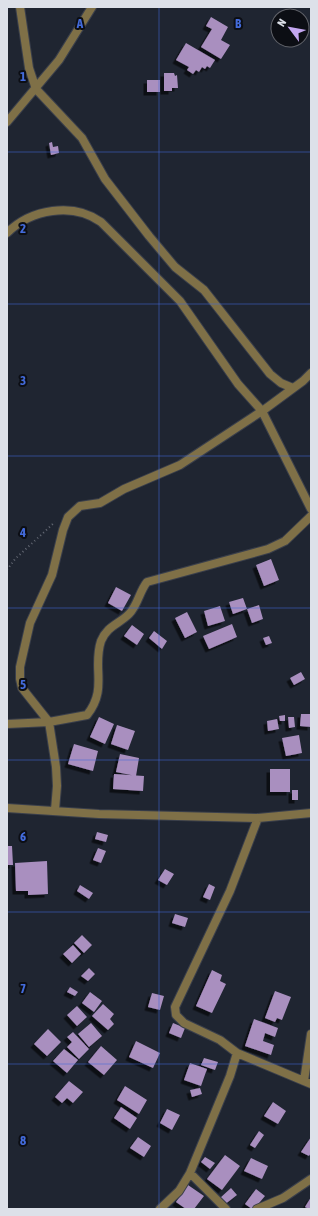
<svg xmlns="http://www.w3.org/2000/svg" width="318" height="1216" font-family="'Asap Condensed',sans-serif">
<style>
.building{fill:#a98fbf;filter:url(#shadow)}
.lines{fill:none;stroke-linecap:round;stroke-linejoin:round}
.street-casing{stroke:#3a3f4b;stroke-width:10}
.path{stroke:#646974;stroke-width:2;stroke-dasharray:1 3;stroke-linecap:butt}
.street{stroke:#7f7047;stroke-width:8}
.grid{fill:none;stroke:#436bdb;stroke-width:1;stroke-opacity:0.55}
.grid-label{font-size:13px;text-anchor:middle;font-weight:bold;fill:#436bdb;stroke:#0c0e14;stroke-width:4;stroke-linejoin:round;paint-order:stroke}
</style>
<defs>
<filter id="shadow"><feDropShadow dx="-3.5" dy="3.5" stdDeviation="0" flood-color="#0009"/></filter>
</defs>
<rect width="100%" height="100%" fill="#1f2531"/>
<path class="building" d="M211,17l17,10 -7,13 9,5 -9,14 -20,-12 11,-18 -6,-3z
M186,43l29,17 -5,8 -3,-2 -2,3 -3,-2 -3,5 -3,-2 -3,4 -6,-4 2,-3 -13,-7z
M164,73h10l1,3 2,-1 1,13h-6v3h-8z
M147,80h13v12h-13z
M52,142l1,5 5,-1 1,7 -8,2 -2,-12z
M271,559l8,21 -15,6 -8,-21z
M116,587l15,8 -9,16 -14,-8z
M243,598l4,11 -14,5 -4,-12z
M259,605l4,14 -11,4 -5,-14z
M220,606l5,15 -17,5 -4,-15z
M187,612l10,20 -12,6 -10,-20z
M232,624l5,13 -28,12 -6,-13z
M132,625l12,9 -7,11 -13,-9z
M154,631l13,10 -5,8 -13,-11z
M269,636l3,7 -6,2 -3,-7z
M301,672l4,7 -11,6 -4,-7z
M301,714h10v13l-11,-1z
M285,715v6h-5l-1,-5z
M99,717l15,7 -9,20 -15,-7z
M288,717h6l1,10 -6,1z
M277,719l2,10 -11,2 -1,-10z
M117,725l18,6 -7,19 -17,-6z
M299,735l3,18 -16,3 -4,-18z
M74,744l24,7 -5,20 -25,-7z
M120,754l19,4 -3,18 -20,-4z
M270,769h20v23h-20z
M114,774l30,2 -1,15 -30,-2z
M292,790h6v10h-6z
M97,832l11,3 -2,7 -11,-3z
M7,846h5l1,19h-6z
M98,848l8,3 -5,12 -8,-3z
M47,861l1,33 -20,1v-4h-12l-1,-28z
M165,869l9,5 -7,11 -9,-5z
M209,884l6,3 -5,13 -7,-3z
M80,885l13,8 -4,6 -12,-8z
M175,914l13,4 -3,9 -13,-4z
M82,935l10,10 -8,8 -10,-10z
M73,945l8,9 -9,9 -9,-9z
M89,968l6,6 -7,7 -7,-5z
M212,970l10,5 -2,6 6,3 -14,29 -16,-7z
M70,987l8,5 -3,4 -8,-4z
M275,991l16,6 -9,23 -5,-2 -2,4 -10,-4z
M90,992l12,9 -8,11 -12,-9z
M152,993l12,3 -4,14 -12,-3z
M103,1004l11,10 -4,5 4,5 -6,6 -16,-14z
M77,1006l10,11 -10,9 -10,-11z
M254,1019l24,9 -3,9 -10,-4 -2,8 11,4 -3,10 -26,-9z
M91,1023l11,13 -13,11 -11,-13z
M173,1023l12,5 -4,10 -12,-5z
M48,1029l13,13 -14,14 -13,-12z
M73,1032l16,17 -10,10 -12,-12 5,-5 -5,-5z
M136,1041l24,12 -7,15 -24,-11z
M101,1046l16,14 -13,15 -16,-13z
M64,1049l14,11 -11,13 -14,-12z
M204,1058l14,4 -3,8 -14,-5z
M190,1063l17,6 -6,17 -17,-6z
M69,1081l14,11 -10,11 -6,-5 -5,5 -7,-6z
M125,1086l22,14 -8,14 -22,-14z
M200,1088l2,6 -10,3 -2,-7z
M273,1102l13,9 -8,13 -14,-8z
M121,1107l16,11 -7,11 -16,-11z
M167,1109l13,6 -8,15 -12,-7z
M259,1131l5,4 -9,13 -5,-3z
M138,1137l13,9 -7,11 -14,-9z
M311,1137v16l-2,3 -8,-4z
M225,1155l15,11 -18,24 -15,-11z
M205,1157l10,6 -5,6 -9,-7z
M251,1158l17,8 -6,13 -18,-8z
M188,1185l16,11 -10,13h-8l-10,-7z
M231,1188l6,7 -13,10 -5,-6z
M256,1189l9,7 -11,13h-2l-7,-5z
M311,1197v12h-2l-4,-2z"/>
<g class="lines">
<defs>
<path id="street" d="M20,7l9,61 7,21 46,49 23,41 44,57 26,31 29,23 66,84 11,9 12,5
M7,122l52,-62 33,-53
M7,233c24,-24 66,-31 94,-11l79,79 58,83 24,27 49,98
M7,724l42,-2 38,-7c21,-26 5,-47 14,-74 6,-15 18,-17 28,-27 9,-9 10,-22 18,-32l121,-33 17,-8 26,-25
M7,808l92,6 159,4 53,-5
M55,810l2,-24 -1,-19 -7,-45 -27,-34 -2,-9v-12l10,-44 22,-48 11,-45 5,-13 12,-11 20,-3 24,-14 56,-24 85,-56 38,-28 8,-8
M237,1053l74,31
M304,1081l7,-47
M190,1173l36,36
M160,1209l19,-18 11,-18 40,-97 7,-23 -17,-13 -36,-17 -8,-8 -1,-8 55,-116 28,-73
M257,1209l26,-11 28,-19"/>
</defs>
<use href="#street" class="street-casing"/>
<path class="path" d="M7,570l8,-11 40,-37"/>
<use href="#street" class="street"/>
</g>
<path class="grid" d="M159,7v1202M7,152h304M7,304h304M7,456h304M7,608h304M7,760h304M7,912h304M7,1064h304"/>
<g class="grid-label">
<text x="80" y="28">A</text>
<text x="238" y="28">B</text>
<text x="23" y="81">1</text>
<text x="23" y="233">2</text>
<text x="23" y="385">3</text>
<text x="23" y="537">4</text>
<text x="23" y="689">5</text>
<text x="23" y="841">6</text>
<text x="23" y="993">7</text>
<text x="23" y="1145">8</text>
</g>
<rect width="318" height="1216" fill="none" stroke="#dde1e9" stroke-width="16"/>
<g transform="translate(290 28) rotate(302)"><circle r="19" fill="#0c0e14" stroke="#606269"/>
<path d="M0-3L7 15L0 10L-7 15Z" fill="#c4a7f1"/>
<text y="-6" font-size="11" font-weight="bold" text-anchor="middle" fill="#dde1e9">N</text>
</g>
</svg>
